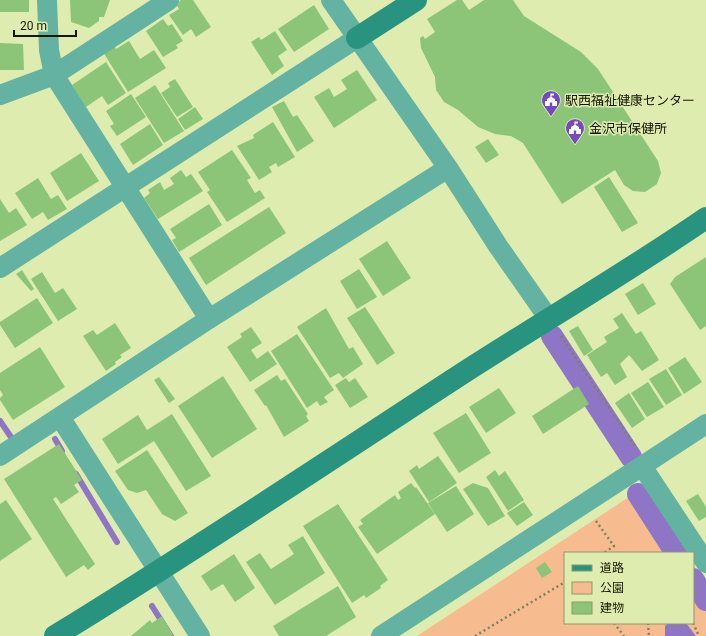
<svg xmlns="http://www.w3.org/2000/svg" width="706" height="636" font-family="Roboto,'Noto Sans JP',sans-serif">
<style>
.green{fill:#f6bc90}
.water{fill:#8f75c6}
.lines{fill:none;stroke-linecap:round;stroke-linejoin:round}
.stream{stroke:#8f75c6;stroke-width:6}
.canal{stroke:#8f75c6;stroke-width:22}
.building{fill:#8cc577}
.path{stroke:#7b835a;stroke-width:2.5;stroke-dasharray:2 3;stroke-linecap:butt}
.street{stroke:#64b2a1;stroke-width:20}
.secondary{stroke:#289480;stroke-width:22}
.labels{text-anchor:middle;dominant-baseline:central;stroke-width:3;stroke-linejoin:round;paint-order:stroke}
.poi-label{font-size:13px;fill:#131702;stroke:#dfecb0;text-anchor:start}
</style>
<rect width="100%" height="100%" fill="#dfecb0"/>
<path class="green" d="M632,495l38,58h-105v70h128v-34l13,20v27h-289z"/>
<path class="water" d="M668,623h18l10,13h-31v-10z"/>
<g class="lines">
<path class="stream" d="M0,421l13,19
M55,439l7,12
M76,474l41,68
M152,606l19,30"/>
<path class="canal" d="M552,336l79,121
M638,494l38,59
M693,579l13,21"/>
</g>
<path class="building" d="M0,0h29v12h-29z
M70,0h40l-6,17h-5v4l-10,7 -18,-6z
M181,0h12l18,27 -15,10 -5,-8 -8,6 -14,-20 10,-6 -3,-5z
M457,0h5l7,10 15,-10h29l11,16 57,36 17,17 60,92 3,12 -4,11 -12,8 -12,-1 -9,-6 -9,-15 -53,34 -39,-61 -12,-7 -16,-2 -17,-7 -20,-17 -14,-8 -8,-12 -1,-13 -14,-29 -1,-10 3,-2 2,3 10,-7 -8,-13z
M314,5l15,24 -35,23 -16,-23z
M163,19l5,7 4,-2 11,17 -7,4 2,3 -15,9 -17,-26z
M275,31l12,19 -9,6 6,10 -12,9 -21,-33 8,-5 2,3z
M129,41l11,18 14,-9 12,18 -38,24 -25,-40 11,-7 2,4z
M0,43l23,1 1,26h-24z
M106,62l20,31 -18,12 -6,-9 -16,11 -14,-22z
M357,70l20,30 -43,28 -20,-31 15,-9 5,9 13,-8 -6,-9z
M175,79l18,28 -16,10 -16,-24 9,-6 -2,-4z
M155,85l29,46 -20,12 -29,-45z
M131,94l15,23 -29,19 -7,-10 4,-2 -8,-13z
M284,101l9,16 4,-2 17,26 -17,11 -25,-45z
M195,107l8,12 -18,11 -7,-11z
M273,122l22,35 -17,10 -2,-4 -7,4 3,5 -13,8 -22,-34 17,-8 -1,-3z
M150,124l13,21 -30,20 -13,-21z
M488,139l11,16 -13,8 -11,-16z
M232,150l19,28 -4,2 8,13 5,-3 5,8 -38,24 -20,-30 3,-2 -12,-18z
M81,153l18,28 -32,20 -17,-28z
M181,170l5,7 5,-3 12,17 -45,28 -14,-21 6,-5 -2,-3 12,-8 4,8 10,-6 -4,-6z
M609,177l29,46 -16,9 -28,-45z
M38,178l13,21 7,-4 9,14 -19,11 -5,-8 -11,7 -17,-26z
M0,199l9,14 7,-5 11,17 -27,16z
M209,204l13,21 -43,27 -7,-12 4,-2 -6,-9z
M269,207l17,26 -80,52 -17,-27z
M387,241l24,37 -28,18 -24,-37z
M706,257v69l-6,4 -30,-46 5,-7z
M359,269l18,28 -20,12 -17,-28z
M22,270l12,19 -3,2 -15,-17z
M42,272l13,21 8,-5 14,21 -19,12 -27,-42z
M643,283l13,21 -18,11 -13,-21z
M37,298l16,25 -38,25 -15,-23v-3z
M365,307l30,46 -18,12 -30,-47z
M326,308l23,41 4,-2 10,17 -20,14 -4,-5 -9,5 -33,-51z
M622,313l14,21 5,-3 18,29 -17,11 -13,-16 -9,9 7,13 -12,8 -8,-12 -6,4 -14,-22 20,-13 -3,-5 15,-9 -6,-9z
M115,323l16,25 -11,7 2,2 -7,5 1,2 -10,7 -23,-35 10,-6 4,5z
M578,326l15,24 -9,6 -15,-25z
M251,327l11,16 -11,7 6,9 11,-8 9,13 -27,18 -23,-35 15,-10 -2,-3z
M297,334l37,56 -10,7 4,5 -8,4 -3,-5 -10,7 -36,-57z
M40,347l25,40 -52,33 -13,-20v-2l3,-3 -3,-5v-17z
M685,357l17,25 -18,12 -16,-26z
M666,369l16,26 -16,10 -17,-26z
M277,375l4,6 4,-2 23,35 -2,2 3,5 -25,16 -18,-32 -1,1 -11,-16z
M223,376l34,53 -45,29 -34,-52z
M159,377l16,22 -6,4 -15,-23z
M346,378l3,4 6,-4 13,19 -18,11 -15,-23z
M648,382l16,25 -17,10 -16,-24z
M578,386l11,18 -46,30 -11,-18z
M499,388l17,25 -30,20 -17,-26z
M629,393l16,26 -13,9 -17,-25z
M466,413l25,40 -32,20 -26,-40z
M172,414l39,62 -25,15 -32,-50 -36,23 -16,-25 36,-24 9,15z
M59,444l23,36 -8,5 5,7 -18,12 -5,-7 -3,2 42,65 -7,6 -4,-5 -18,12 -62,-98z
M147,450l41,63 -13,8 -13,-7 -16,-24 -9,3 -9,-3 -13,-19z
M438,456l19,27 -28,19 -20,-31 8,-6 2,4z
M495,470l4,6 6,-5 19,29 -16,11 -22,-34z
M411,483l4,5 1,-1 19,27 -58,40 -19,-27 5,-3 -3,-4 35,-25 3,5 3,-2 -3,-6z
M473,483l15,5 17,28 -17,10 -25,-37z
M456,486l18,28 -27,18 -19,-29z
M698,494l8,13v10l-7,4 -13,-20z
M6,500l26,39 -32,22v-57z
M524,502l9,13 -16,11 -10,-13z
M338,504l50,76 -8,6 1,2 -15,10 -2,-3 -12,8 -49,-77z
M303,536l22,37 -50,32 -29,-43 14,-9 11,16 23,-15 -6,-9z
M234,554l21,34 -20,14 -12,-18 -12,7 -10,-15z
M545,562l7,10 -10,6 -6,-10z
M338,586l18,31 -30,19h-47l-6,-10z
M162,616l11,19 -1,1h-41l19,-16 2,3z"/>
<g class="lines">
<path class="path" d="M561,336l74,110
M596,521l18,25 -10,7
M614,623l10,13
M648,623l1,13
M693,623l6,13
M475,636l90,-54"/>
<path class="street" d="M47,0l2,50 5,25 155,244
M331,0l117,168 50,78 51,73
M0,95l54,-20 115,-75
M0,268l357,-230
M60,417l140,219
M706,424l-64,42 64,97
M0,456l209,-137 239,-151
M381,636l261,-170"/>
<path class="secondary" d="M357,38l59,-38
M55,636c137,-84 270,-173 405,-261 82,-53 166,-102 246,-157"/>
</g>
<defs>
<symbol id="civic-pin" viewBox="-11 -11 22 30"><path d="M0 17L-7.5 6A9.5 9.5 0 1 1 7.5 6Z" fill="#7748c0" stroke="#dfecb0"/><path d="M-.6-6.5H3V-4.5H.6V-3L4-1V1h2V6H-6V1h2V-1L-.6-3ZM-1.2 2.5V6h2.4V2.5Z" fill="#fff"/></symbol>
</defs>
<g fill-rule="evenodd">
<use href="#civic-pin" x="540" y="89" width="22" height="30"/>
<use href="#civic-pin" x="564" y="117" width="22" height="30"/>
</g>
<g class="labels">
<g class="poi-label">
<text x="565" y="100">駅西福祉健康センター</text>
<text x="589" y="128">金沢市保健所</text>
</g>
</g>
<rect x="564" y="552" width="130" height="72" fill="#dfecb0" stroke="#8d976a"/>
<rect x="572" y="565" width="20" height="6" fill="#289480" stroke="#8d976a"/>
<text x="600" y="572" font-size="12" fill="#131702">道路</text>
<rect x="572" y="582" width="20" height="12" fill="#f6bc90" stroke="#8d976a"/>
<text x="600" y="592" font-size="12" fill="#131702">公園</text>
<rect x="572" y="602" width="20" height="12" fill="#8cc577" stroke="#8d976a"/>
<text x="600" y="612" font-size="12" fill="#131702">建物</text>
<path d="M14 30v6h62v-6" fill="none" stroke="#131702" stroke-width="2"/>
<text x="20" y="30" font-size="12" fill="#131702" stroke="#dfecb0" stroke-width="3" paint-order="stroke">20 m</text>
</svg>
